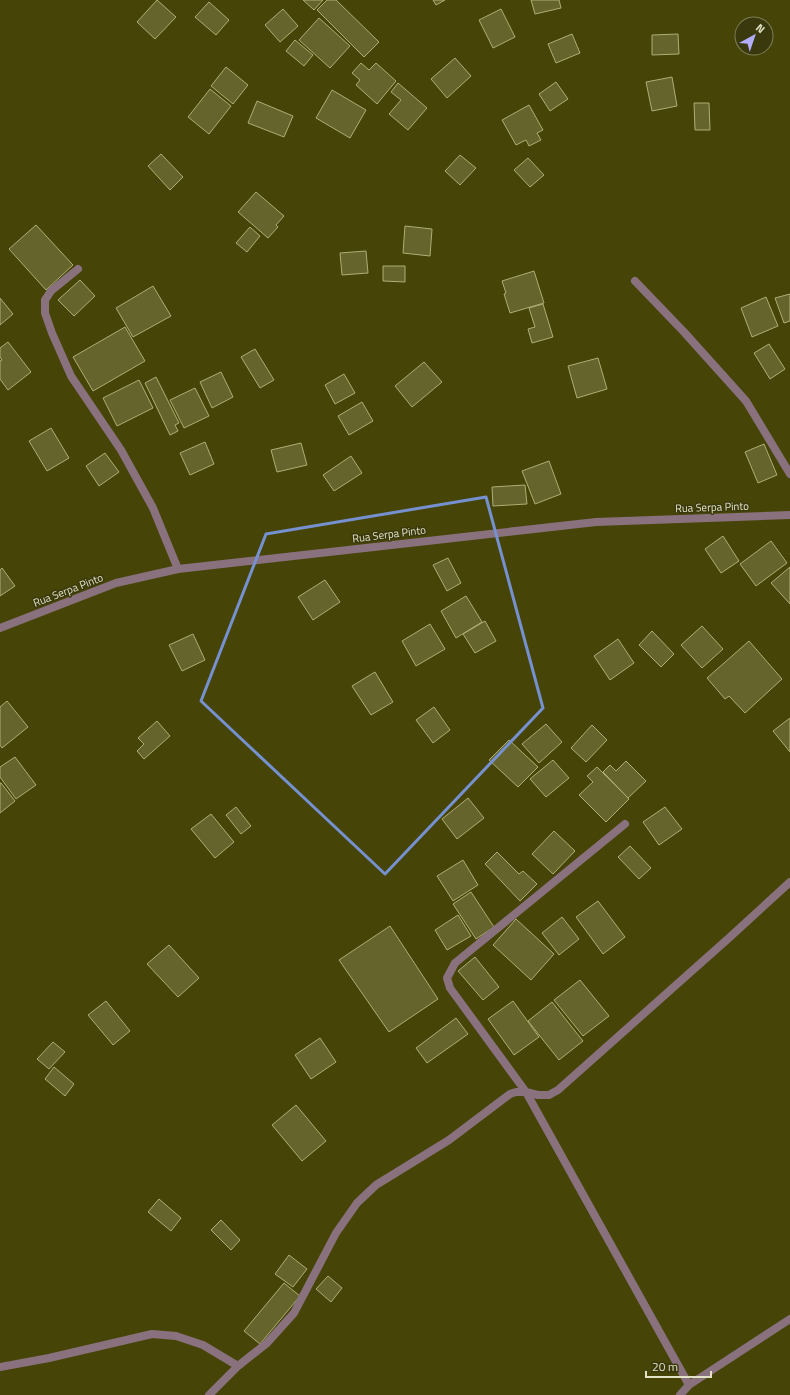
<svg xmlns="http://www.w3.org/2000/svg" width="790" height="1395" font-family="'Titillium Web',sans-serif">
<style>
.building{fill:#65642d;stroke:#aeae75}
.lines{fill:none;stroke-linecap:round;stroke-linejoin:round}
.minor{stroke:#89717d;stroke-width:8}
.tertiary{stroke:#89717d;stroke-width:8}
.marked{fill:none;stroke:#7691d0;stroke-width:3;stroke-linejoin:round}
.labels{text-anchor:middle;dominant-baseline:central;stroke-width:3;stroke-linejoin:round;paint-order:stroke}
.street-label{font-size:11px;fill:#e2e3c6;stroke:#3a390e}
</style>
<rect width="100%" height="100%" fill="#464407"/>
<path class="building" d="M157,0l19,17 -21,22 -18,-17z
M303,0h20l-9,10z
M327,0h9l43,42 -15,15 -47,-47z
M433,0h12l-9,5z
M531,0h28l2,8 -26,6z
M209,2l20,18 -13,15 -21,-18z
M283,9l15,17 -18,16 -15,-17z
M501,9l14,28 -22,11 -14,-28z
M319,18l31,28 -20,22 -31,-28z
M572,34l8,19 -24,10 -8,-19z
M678,34l1,20 -27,1v-20z
M295,40l18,15 -9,11 -18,-15z
M455,58l16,18 -24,22 -16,-19z
M361,63l8,7 7,-7 20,18 -19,23 -21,-19 4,-5 -8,-7z
M226,67l22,18 -15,19 -22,-18z
M672,77l5,29 -25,5 -6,-29z
M556,82l12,17 -18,12 -11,-17z
M398,83l29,25 -19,22 -19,-16 12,-14 -10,-8z
M210,89l21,17 -22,28 -21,-17z
M332,90l34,20 -16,28 -34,-20z
M257,101l36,15 -9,21 -36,-14z
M694,103h15l1,27h-15z
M529,105l14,25 -6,3 4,7 -12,6 -3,-6 -10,5 -14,-25z
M161,154l22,23 -13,13 -22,-24z
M460,155l16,13 -16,17 -15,-14z
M528,158l16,17 -14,12 -16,-17z
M256,192l28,24 -8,9 2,2 -10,11 -30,-26z
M36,225l37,40 -27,25 -37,-41z
M405,226l27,3 -2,27 -27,-3z
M250,227l10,9 -13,16 -11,-9z
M366,251l2,22 -26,2 -2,-22z
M383,266h22v16l-22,-1z
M534,271l10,32 -34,10 -6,-19 2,-1 -4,-12z
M80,280l15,16 -21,20 -16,-16z
M153,286l18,30 -38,21 -17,-29z
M790,294v27l-6,2 -9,-25z
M766,297l12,29 -26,11 -11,-29z
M0,298l13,16 -13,11z
M543,304l10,33 -21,6 -4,-14 7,-2 -6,-19z
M125,327l20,34 -52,30 -20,-34z
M8,342l23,30 -23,18 -8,-11v-18l2,-1 -2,-3v-9z
M769,344l16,25 -15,10 -16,-26z
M255,349l19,31 -14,8 -19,-31z
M598,358l9,31 -30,9 -9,-32z
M424,362l18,20 -30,25 -17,-21z
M221,372l12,25 -21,11 -12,-26z
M344,374l11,19 -20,11 -10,-19z
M156,377l23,46 -4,2 3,6 -8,4 -25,-52z
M139,380l14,28 -36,18 -14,-28z
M195,388l14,28 -25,12 -14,-28z
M362,402l11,19 -24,14 -11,-19z
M51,428l18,30 -22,13 -18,-30z
M205,442l9,22 -24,11 -10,-22z
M301,443l6,22 -30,7 -6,-22z
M764,444l13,31 -19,8 -13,-31z
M105,453l14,19 -20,14 -13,-20z
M351,456l11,17 -28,18 -11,-16z
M549,461l12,33 -26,10 -13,-33z
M525,485l2,19 -34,2 -1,-19z
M723,536l16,25 -18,12 -16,-24z
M771,541l16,22 -31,23 -16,-22z
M448,558l13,25 -14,8 -14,-26z
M790,567v37l-19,-21z
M2,568l13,18 -15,10v-26z
M325,580l15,22 -27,18 -15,-23z
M466,596l16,26 -26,16 -15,-27z
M485,621l11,20 -21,12 -12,-19z
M430,624l15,25 -29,17 -14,-25z
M702,626l21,23 -21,19 -21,-23z
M652,631l22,23 -13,13 -22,-22z
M193,634l12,26 -23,11 -13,-26z
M618,639l16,24 -24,17 -16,-24z
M749,641l33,38 -37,34 -16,-17 -4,3 -18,-21z
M375,672l18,30 -22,13 -19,-29z
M7,701l21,26 -26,21 -2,-3v-38z
M434,707l16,23 -17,13 -17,-23z
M790,718v34l-17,-21z
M157,721l13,15 -26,23 -7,-8 7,-7 -6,-6z
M546,724l16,18 -23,21 -17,-19z
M592,725l15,15 -21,22 -15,-14z
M509,740l29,27 -20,20 -29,-27z
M15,757l21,28 -20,14 -16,-22v-10z
M553,760l16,18 -23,19 -16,-18z
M626,761l20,20 -18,17 -25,-26 7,-7 6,6z
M597,767l32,32 -23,23 -27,-27 14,-13 -6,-6z
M0,783h1l14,18 -15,12z
M468,798l16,20 -27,21 -15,-20z
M236,807l15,19 -10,8 -15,-19z
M665,807l17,22 -23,16 -16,-23z
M211,814l23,28 -19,16 -24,-29z
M554,831l21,20 -22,23 -21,-20z
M630,846l21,22 -12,11 -21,-22z
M497,852l22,22 4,-3 14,13 -17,17 -35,-37z
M463,860l15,25 -25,16 -16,-25z
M471,892l23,35 -18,12 -23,-35z
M598,901l27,36 -22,17 -27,-37z
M458,915l13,21 -24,14 -12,-20z
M562,917l17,22 -20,16 -17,-22z
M516,919l38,35 -23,26 -38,-35z
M390,926l48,73 -49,33 -50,-72z
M169,945l30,33 -21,19 -31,-33z
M475,957l24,30 -16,13 -25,-29z
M580,980l29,36 -26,20 -29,-36z
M106,1001l24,30 -17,14 -25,-30z
M513,1001l26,36 -25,18 -26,-36z
M552,1002l31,39 -24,19 -31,-39z
M456,1018l12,16 -41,29 -11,-15z
M320,1038l16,24 -25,17 -16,-24z
M53,1042l12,10 -16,17 -12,-10z
M54,1067l20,17 -9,12 -20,-17z
M296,1105l30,36 -24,20 -30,-36z
M159,1199l22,19 -10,13 -23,-19z
M221,1220l19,20 -9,10 -20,-20z
M289,1255l18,14 -14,18 -18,-13z
M328,1276l14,12 -11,14 -15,-13z
M284,1283l16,13 -40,48 -16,-13z"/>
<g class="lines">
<path class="minor" d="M78,269l-27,22 -6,9v13l7,20 19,43 50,74 32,58 25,61
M635,281l49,51 62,69 44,73
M625,824l-170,139 -8,15 3,10 76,104 163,293
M0,1367l49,-9 103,-24 24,2 27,9 35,21
M209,1395l29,-29 29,-23 27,-30 42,-80 21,-30 19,-18 73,-45 61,-46 6,-2h10l12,3h11l9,-5 172,-153 60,-55
M680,1395l9,-10 101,-66"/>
<path class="tertiary" d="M0,628l116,-45 62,-14 418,-47 194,-7"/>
</g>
<path class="marked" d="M486,497l57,211 -158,166 -184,-173 65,-167z"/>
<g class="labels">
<g class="street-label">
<text transform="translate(712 507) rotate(-2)">Rua Serpa Pinto</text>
<text transform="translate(389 534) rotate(-7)">Rua Serpa Pinto</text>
<text transform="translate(68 590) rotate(-21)">Rua Serpa Pinto</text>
</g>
</g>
<g transform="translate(754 36) rotate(40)"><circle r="19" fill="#3a390e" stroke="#7d7d58"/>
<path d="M0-3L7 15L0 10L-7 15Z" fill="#b3adf9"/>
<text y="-6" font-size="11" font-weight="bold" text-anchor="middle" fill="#e2e3c6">N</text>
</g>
<path d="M646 1371v6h65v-6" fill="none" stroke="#e2e3c6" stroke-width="2"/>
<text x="652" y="1371" font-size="12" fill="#e2e3c6" stroke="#3a390e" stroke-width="3" paint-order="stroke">20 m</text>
</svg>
